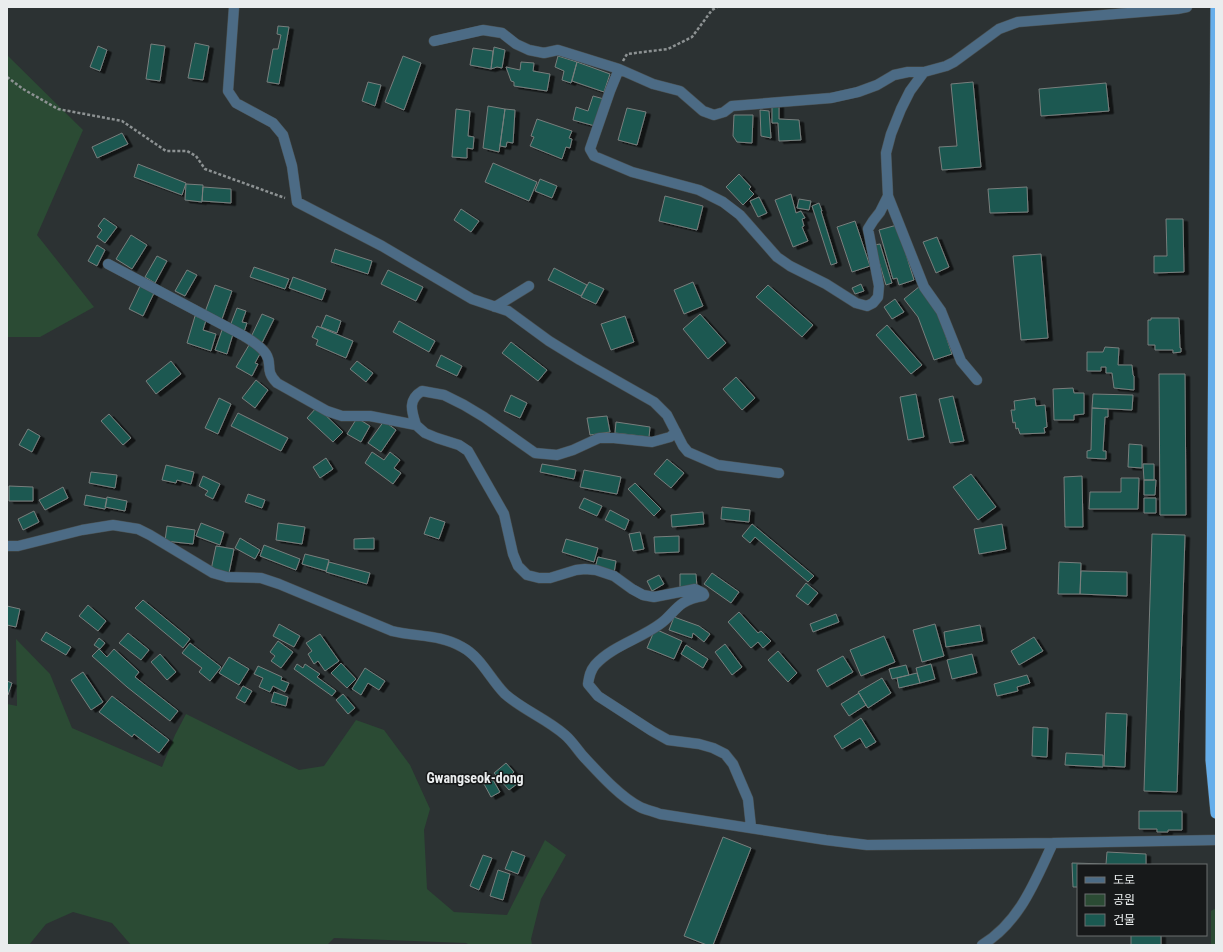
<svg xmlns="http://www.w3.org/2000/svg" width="1223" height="952" font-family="'Roboto Condensed','Noto Sans KR',sans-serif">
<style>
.green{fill:#2b4b34}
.building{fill:#1a5951;stroke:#787e7d;filter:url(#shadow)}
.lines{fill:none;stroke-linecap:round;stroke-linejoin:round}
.minor-casing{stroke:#4a5051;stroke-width:11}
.trunk-casing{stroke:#4a5051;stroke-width:12}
.path{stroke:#8d9293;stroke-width:2.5;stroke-dasharray:3 2;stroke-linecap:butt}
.minor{stroke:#4c6b85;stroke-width:10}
.trunk{stroke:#66aeea;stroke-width:11}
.labels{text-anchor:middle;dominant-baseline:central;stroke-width:3;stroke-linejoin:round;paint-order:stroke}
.quarter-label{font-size:14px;font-weight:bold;fill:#eaedee;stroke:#17191a}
</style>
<defs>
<filter id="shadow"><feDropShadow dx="4.5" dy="2.5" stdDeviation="0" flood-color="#0009"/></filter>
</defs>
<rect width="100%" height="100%" fill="#2c3233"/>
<path class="green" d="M7,55l76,75 -46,105 57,72 -54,30h-33z
M16,639l34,35 22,54 90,39 13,-32 11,-21 113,56 25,-4 32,-46 28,10 26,35 20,44 -6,21 3,59 27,23 53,3 38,-75 21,15 -25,44 -10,40 1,6h-62l-4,-2 -132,-5 -7,7h-196l-19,-22 -39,-11 -27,12 -17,21h-22v-241l10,2z
M1216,908v37h-5v-34z"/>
<path class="building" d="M278,26l11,1 -10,57 -12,-2 6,-33h5l3,-14 -4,-1z
M195,43l14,3 -6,34 -15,-2z
M151,44l14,2 -5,35 -14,-2z
M98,46l9,4 -7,21 -10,-4z
M494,47l11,3 -3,18 -5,-1 -6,2z
M473,48l20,3 -2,18 -21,-4z
M403,56l18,7 -17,47 -19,-8z
M558,56l19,6 -6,21 -9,-3 2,-9 -9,-4z
M521,62l13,1 -1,8 17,3 -3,17 -33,-5v-4l-3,-1 -5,-14 14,3z
M577,62l33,12 -6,18 -32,-11z
M368,82l13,3 -6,21 -13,-5z
M973,82l8,85 -39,3 -3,-23 18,-1 -6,-62z
M1106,83l3,28 -68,5 -2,-27z
M593,96l11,3 -9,27 -22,-6 3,-13 12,4z
M779,105v14l20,1 2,20 -22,1 -1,-18h-6v-17z
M488,106l17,3 -6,43 -16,-4z
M627,108l19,4 -9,33 -19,-5z
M456,109l14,2 -2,25 6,1 -1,12 -6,-1v10l-15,-1z
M505,109l10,1 -2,33 -6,-1 -1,5 -6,-1z
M760,110l9,1 2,27 -10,-2z
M734,115h19l-1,28 -15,-1 -4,-6z
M537,119l35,12 -3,7 3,1 -2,9 -4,-1 -4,12 -32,-13 4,-9 -3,-1z
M122,133l6,11 -31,14 -5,-11z
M493,163l44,19 -8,19 -44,-19z
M138,164l48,19 -4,12 -48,-18z
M739,174l12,13 -2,2 5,5 -11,11 -17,-18z
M540,179l17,7 -5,12 -17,-7z
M186,184l17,1 -1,17 -17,-2z
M203,187l28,2v14l-29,-2z
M1027,187l1,25 -38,1 -2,-24z
M791,194l5,19 5,-2 4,7 -3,1 2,7 -2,1 6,14 -15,6 -18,-47z
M665,196l38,10 -6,24 -38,-9z
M759,197l8,16 -9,4 -8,-16z
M799,199l12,2 -2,9 -12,-2z
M819,203l3,8h-1l16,52 -6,2 -19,-59z
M461,209l18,12 -8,11 -17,-12z
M104,218l13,9 -12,16 -8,-6 5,-7 -4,-4z
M1166,219h17l1,53 -30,1v-17h13z
M855,221l15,45 -18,6 -15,-45z
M897,225l17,55 -15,5 -2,-7 -4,1 -14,-49z
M131,235l16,10 -15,24 -16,-10z
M937,237l12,30 -13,6 -13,-31z
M880,244l12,39 -6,2 -12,-40z
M97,245l8,5 -8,16 -9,-5z
M335,249l37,12 -4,13 -37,-12z
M1041,254l7,84 -27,2 -8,-84z
M157,256l10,5 -12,22 -10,-6z
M254,267l35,12 -4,10 -35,-12z
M554,268l33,17 -6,11 -33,-16z
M187,270l10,5 -12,21 -10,-5z
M388,270l35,17 -7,14 -35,-17z
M293,277l33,12 -4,11 -33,-12z
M589,282l15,7 -8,15 -15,-7z
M693,282l10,24 -19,8 -10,-24z
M861,284l3,7 -9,3 -3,-6z
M215,285l17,6 -10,28 -17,-7z
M768,285l45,40 -11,12 -46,-40z
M140,286l14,7 -11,23 -14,-7z
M920,286l15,18 17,50 -18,6 -16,-43 -14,-18z
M895,299l9,13 -12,7 -8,-12z
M237,308l9,3 -4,11 5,1 -3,9 -14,-6z
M262,314l12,5 -12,24 -11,-6z
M700,314l26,29 -18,16 -25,-30z
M326,315l15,6 -4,12 -16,-6z
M195,316l11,4 -3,10 13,4 -5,17 -24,-8z
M625,316l9,26 -23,8 -10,-26z
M1151,318h28l1,30h1v4l-8,1v-3h-18v-5h-7v-25h3z
M399,321l36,20 -6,11 -36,-20z
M887,325l35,40 -11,9 -35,-39z
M317,326l36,15 -7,17 -30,-13 2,-5 -6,-3z
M222,330l11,4 -6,20 -12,-4z
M511,342l36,28 -9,11 -36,-28z
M249,345l12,7 -6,11 3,1 -6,12 -16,-9z
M1105,347l14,1 -1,17h14l1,10 1,1v14l-20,-2 -2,-15h-6v-6h-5v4h-14v-19h16z
M441,355l21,11 -5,10 -21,-10z
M171,361l10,13 -25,20 -10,-13z
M357,361l16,12 -7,9 -16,-13z
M1159,374h26l1,141h-26z
M736,377l19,21 -13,12 -19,-21z
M256,380l12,10 -13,18 -13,-10z
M1073,388l1,5h10v21l-10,1v5h-20l-1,-31z
M916,394l8,43 -16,3 -8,-43z
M1093,394l40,1 -1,15 -40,-2z
M511,395l16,8 -7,15 -16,-7z
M953,396l11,45 -14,2 -11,-44z
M219,398l12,6 -13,30 -13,-6z
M1035,398l1,8 9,-1 2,22 -3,1 1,5 -25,1 -2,-6 -2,1 -1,-7 -2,1 -2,-13h4l-1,-9z
M317,407l26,25 -10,10 -26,-24z
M1092,408l16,1v8h-3l-2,34h3v8l-19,-1v-7l4,-1z
M238,413l50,25 -7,13 -50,-25z
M109,414l22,24 -8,7 -22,-24z
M607,416l3,16 -20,3 -3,-17z
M357,418l13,8 -9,16 -14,-8z
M384,421l12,9 -15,22 -13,-9z
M616,422l34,5 -1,10 -34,-4z
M28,429l12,7 -8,16 -13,-7z
M1129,444l13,1v23l-14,-1z
M372,452l12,8 6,-8 10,8 -6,8 7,5 -8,11 -28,-21z
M326,458l7,11 -13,9 -7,-11z
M667,459l17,14 -13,15 -17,-14z
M542,464l34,6 -2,9 -34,-7z
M1143,464h11v16h-10z
M166,465l28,7 -3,12 -14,-4 -1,3 -14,-3z
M584,470l37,7 -4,17 -37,-7z
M91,472l26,3 -2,13 -26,-5z
M971,474l25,33 -18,13 -25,-33z
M203,476l17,8 -7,15 -8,-4 3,-4 -9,-5z
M1082,476l1,51h-18l-1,-50z
M1121,478h18l-1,31h-49l1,-17h31z
M1144,480h12l-1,15h-11z
M635,483l26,26 -7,7 -26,-27z
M9,486l24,1v14h-24z
M63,487l5,11 -23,12 -6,-10z
M248,494l17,6 -3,8 -17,-6z
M86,495l21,4 -2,10 -21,-4z
M107,497l20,4 -2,10 -20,-4z
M584,498l18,8 -5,10 -18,-8z
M1144,498h12v15h-12z
M722,507l28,3 -1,12 -28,-3z
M610,510l19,10 -4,10 -20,-10z
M34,511l5,11 -16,8 -5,-11z
M703,512l1,12 -32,3 -1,-12z
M430,517l15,5 -6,17 -15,-5z
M201,523l23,9 -4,13 -24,-9z
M278,523l27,4 -3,17 -26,-4z
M752,524l62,52 -6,6 -53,-45 -5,6 -8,-7z
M1002,524l4,25 -27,5 -5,-25z
M167,526l28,4 -2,14 -28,-3z
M640,532l4,17 -11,2 -4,-17z
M1152,534l33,1 -8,257 -33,-1z
M679,536v16l-24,1 -1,-16z
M240,538l20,12 -5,9 -20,-11z
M374,538v11h-20v-10z
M566,539l32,9 -4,14 -32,-10z
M264,545l36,14 -4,11 -36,-14z
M216,546l18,3 -5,24 -18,-3z
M305,554l24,6 -3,11 -24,-7z
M598,557l18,4 -2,12 -19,-5z
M329,562l41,11 -3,11 -41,-12z
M1059,562l22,1 -1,31h-22z
M1081,571l46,1v24l-47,-2z
M712,573l27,19 -8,11 -27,-19z
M680,574h16l1,14 -17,1z
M659,575l5,9 -12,7 -5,-10z
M806,583l12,10 -10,12 -12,-9z
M143,600l47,39 -7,9 -48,-40z
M88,605l18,16 -8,10 -19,-15z
M7,606l13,3 -4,18 -9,-2z
M739,612l19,21 3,-2 10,10 -8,7 -5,-6 -7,6 -23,-26z
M836,614l3,8 -26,10 -3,-8z
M674,617l25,9 11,8 -6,8 -11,-9 -1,5 -23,-8z
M279,624l21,12 -6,11 -21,-11z
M935,624l9,32 -22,6 -9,-32z
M980,625l3,16 -37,6 -2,-15z
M655,629l27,12 -8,18 -27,-11z
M46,632l25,15 -5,8 -25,-15z
M128,633l21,17 -8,10 -22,-17z
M320,634l19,27 -14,10 -7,-10 -4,3 -6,-10 4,-3 -6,-8z
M884,636l11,26 -34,14 -11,-26z
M1034,637l9,14 -24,14 -8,-14z
M99,638l6,5 -5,6 -6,-4z
M278,641l15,11 -12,16 -10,-7 4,-5 -5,-4z
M190,643l31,24 -11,14 -11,-9 3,-4 -20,-15z
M725,644l17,23 -10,8 -17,-23z
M686,645l22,14 -5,9 -22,-14z
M99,649l8,8 7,-8 25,23 -4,5 43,34 -8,10 -43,-34 -35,-31z
M778,651l19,22 -9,9 -20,-22z
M160,654l16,18 -9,8 -16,-18z
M972,654l5,19 -25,6 -5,-19z
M843,656l10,16 -26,15 -10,-17z
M229,657l20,12 -10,16 -20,-12z
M341,663l15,16 -9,9 -16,-15z
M297,664l6,4 2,-4 15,10 -3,3 19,14 -4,5 -38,-27z
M931,664l4,15 -15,4 -4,-15z
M906,665l3,10 -17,4 -3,-10z
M258,666l24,11 -1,3 8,3 -4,9 -12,-6 -3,6 -11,-5 4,-9 -9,-4z
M365,668l20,13 -6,9 -11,-7 -7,12 -9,-6z
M83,672l20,30 -12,8 -20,-30z
M917,673l3,10 -21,5 -2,-10z
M1027,675l3,8 -13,4 1,4 -21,5 -3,-12z
M882,678l9,15 -23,15 -10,-16z
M7,681l5,2 -4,12h-1z
M243,686l9,5 -7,12 -9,-5z
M274,692l14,5 -2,9 -15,-4z
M859,693l7,12 -17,11 -8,-12z
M343,694l12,14 -7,6 -12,-14z
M112,696l57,44 -10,13 -25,-19 -2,3 -33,-25z
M1106,713l21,1 -2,53 -21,-1z
M861,718l15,24 -10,6 -6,-10 -18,11 -8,-13z
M1033,727l15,1 -1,29 -15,-1z
M1066,753l37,2v12l-38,-2z
M506,763l8,9 -4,4 7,8 -8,6 -15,-17z
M493,780l7,12 -9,5 -7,-13z
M1139,811h43v19h-14v2h-11v-3h-18z
M723,837l28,11 -38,97h-6l-23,-9z
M512,851l13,5 -7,18 -13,-5z
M1107,852l39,2v11h-68v22h-5l-1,-24 34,1z
M483,855l9,3 -13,32 -9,-4z
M498,870l12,4 -7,26 -13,-4z
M1131,935h30v10h-30z"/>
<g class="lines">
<defs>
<path id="minor" d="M234,7l-6,84 8,12 37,20 10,12 9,31 5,36 85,44 90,53 36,12 41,30 31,19 74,42 13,13 16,31 5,6 30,13 61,8
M434,41l49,-11 19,3 14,11 13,6 15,3 14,-3 61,19
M924,72h-16l-14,3 -17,10 -19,7 -27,6 -99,8 -8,6 -10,3 -11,-4 -23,-20 -27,-7 -34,-15 -9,22 -20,58 4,7 38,16 67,18 24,12 17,13 37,42 13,9 36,18 30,19 11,3 6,-3 5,-6 1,-11 -11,-57 5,-8 7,-9 8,-16 -2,-43 5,-19 10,-25 9,-18 14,-19 22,-6 8,-4 45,-33 19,-7 159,-13 10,-2
M888,196l36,91 17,24 20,50 16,19
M108,264l136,72c8,5 17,10 22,18 7,11 -2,16 11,29l50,28 15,5h28l46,9 9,8 12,5 22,7 9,6 36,63 9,40 5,12 9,9 12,3h11l26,-8 9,-1 11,1 18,6 18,13 11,6 11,2 36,-7 5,-1 8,4 1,2 -1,1c-7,1 -15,4 -20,7 -9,6 -14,15 -23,21 -20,15 -48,22 -65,41 -5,6 -6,12 -7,19l10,12 54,35 16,9 31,4 14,4 12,6 8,10 15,35 3,28
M495,307l34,-21
M416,425c-4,-13 -9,-25 6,-34l22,4 20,10 20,12 51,36 22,2 16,-5 26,-12h15l38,4 18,-5 6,-5
M7,546h11l64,-16 31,-5 25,4 12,6 63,38 14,4 34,1 18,6 113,47c24,6 48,3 70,16 19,10 28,32 43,47 18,16 42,25 60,41 7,6 12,14 18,21 15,16 37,41 57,51 6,3 13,4 20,7l166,26 41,5 186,-2
M982,945c38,-23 53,-64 71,-102l163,-3"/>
<path id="trunk" d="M1216,7l-5,753 5,53"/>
</defs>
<use href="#minor" class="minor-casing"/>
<use href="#trunk" class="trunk-casing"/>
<path class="path" d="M623,61l4,-7 41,-5 24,-12 20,-27 5,-3
M7,77l16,12 35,20 64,12 44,30h21l9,5 9,13 80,29"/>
<use href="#minor" class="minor"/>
<use href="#trunk" class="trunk"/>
</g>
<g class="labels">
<g class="quarter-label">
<text x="475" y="778">Gwangseok-dong</text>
</g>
</g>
<rect width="1223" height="952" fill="none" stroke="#eaedee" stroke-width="16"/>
<rect x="1077" y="864" width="130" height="72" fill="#17191a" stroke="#6b6e6f"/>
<rect x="1085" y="877" width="20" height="6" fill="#4c6b85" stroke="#6b6e6f"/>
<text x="1113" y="884" font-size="12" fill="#eaedee">도로</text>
<rect x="1085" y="894" width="20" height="12" fill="#2b4b34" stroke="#6b6e6f"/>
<text x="1113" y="904" font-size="12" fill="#eaedee">공원</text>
<rect x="1085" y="914" width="20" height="12" fill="#1a5951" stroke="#6b6e6f"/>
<text x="1113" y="924" font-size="12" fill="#eaedee">건물</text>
</svg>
